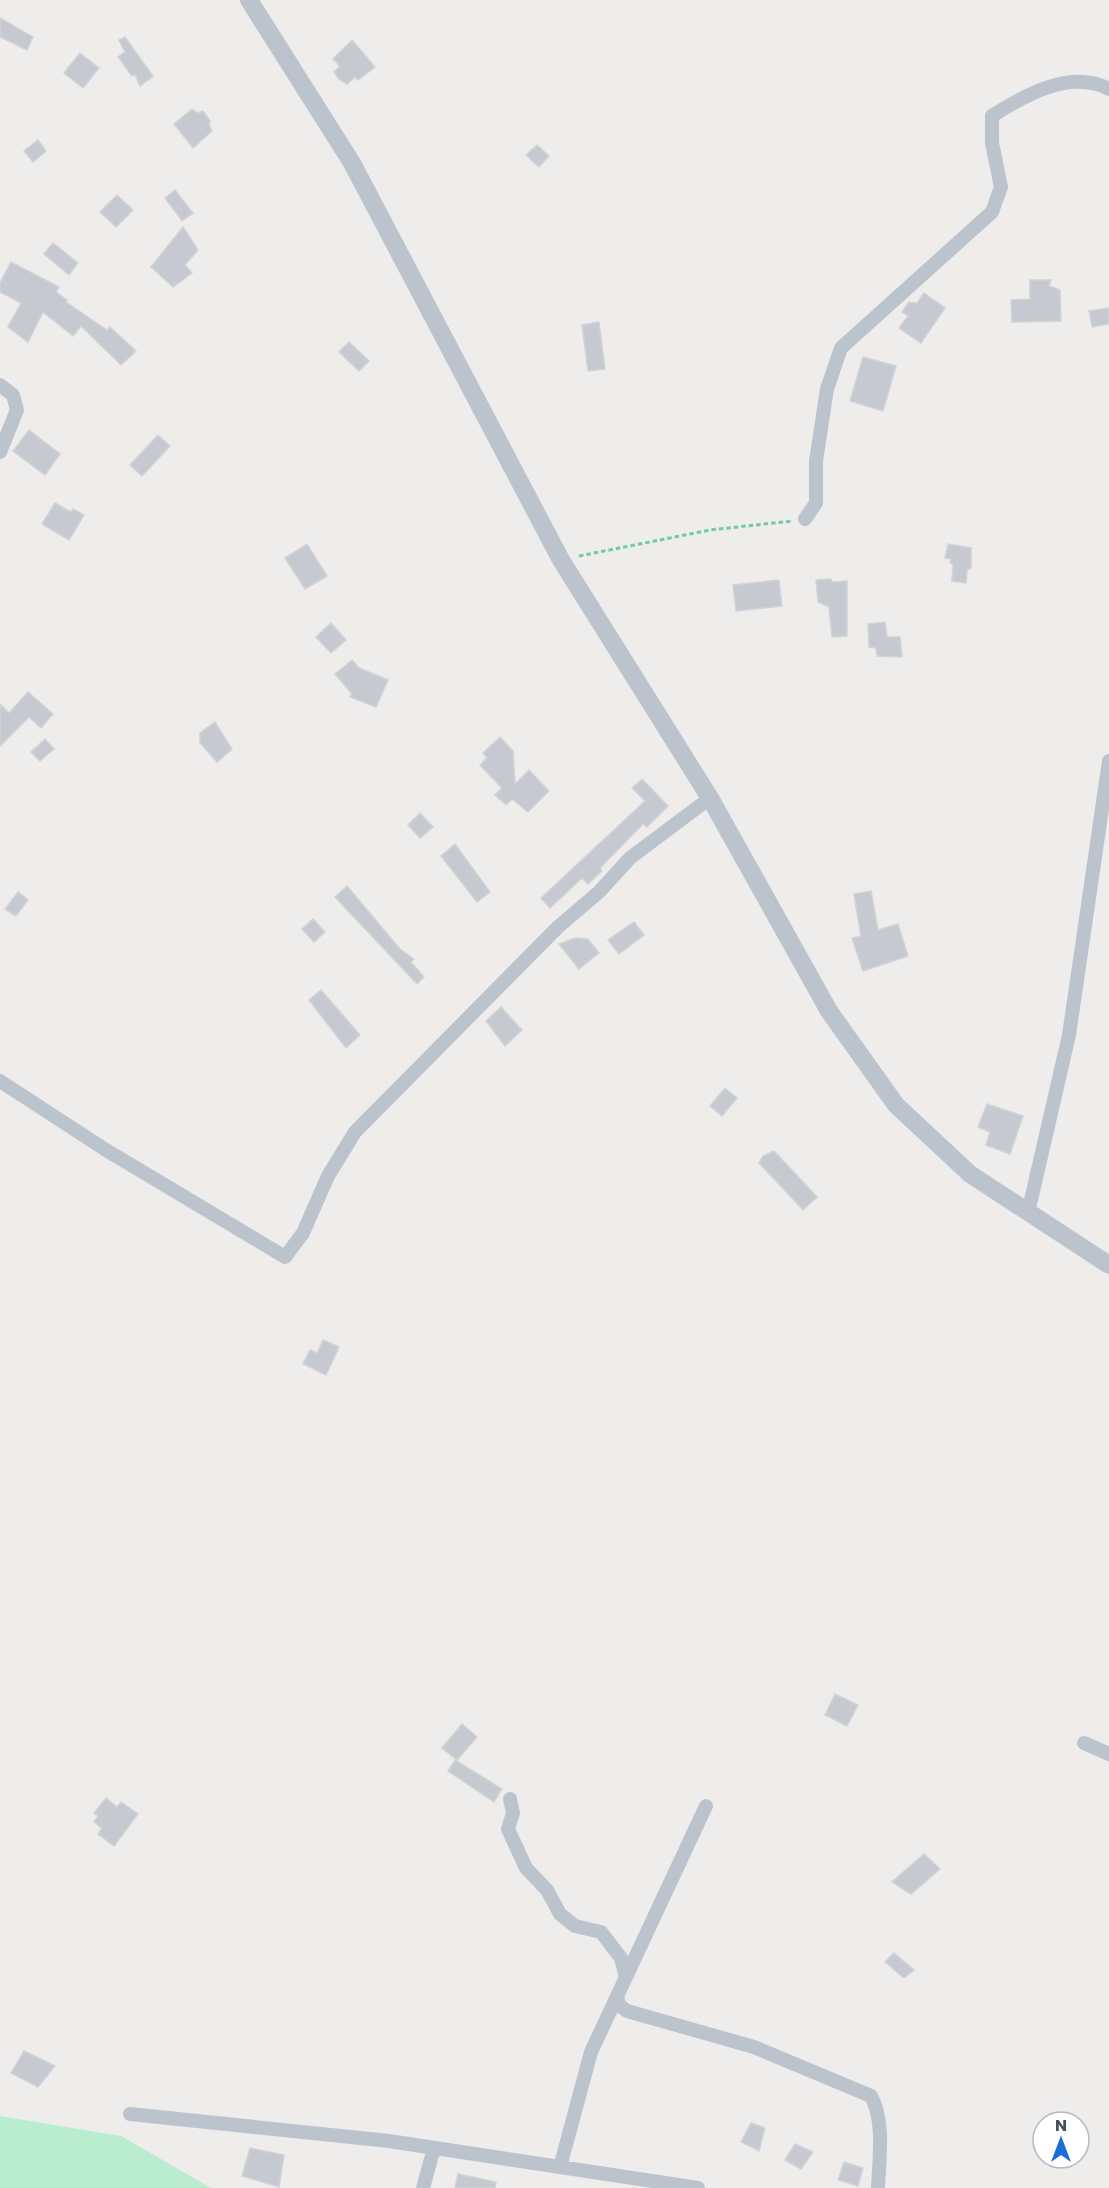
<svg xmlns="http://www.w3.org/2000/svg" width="1109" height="2188" font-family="Poppins,sans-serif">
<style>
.green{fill:#baedcf}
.building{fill:#c6c9cf;stroke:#d0d3d8;stroke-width:1.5}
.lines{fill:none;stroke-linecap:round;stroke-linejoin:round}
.path{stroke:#73caa1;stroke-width:3;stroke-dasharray:4.5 3;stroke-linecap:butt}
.minor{stroke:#bbc4cc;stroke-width:14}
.tertiary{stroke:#bbc4cc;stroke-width:18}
</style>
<rect width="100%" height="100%" fill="#efecec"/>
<path class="green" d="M0,2116l121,20 90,52h-211z"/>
<path class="building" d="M0,18l33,19 -6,13 -27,-13z
M125,37l28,39 -13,10 -5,-12 -3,2 -14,-19 7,-5 -6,-12z
M352,40l23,27 -17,13 -3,-3 -8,7 -8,-5 -5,-7 6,-6 -7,-7z
M80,53l19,15 -16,20 -19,-15z
M192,109l6,4 5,-2 7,10 -1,4 3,6 -19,17 -19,-24z
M38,140l8,11 -13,11 -9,-11z
M537,145l12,11 -10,11 -13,-12z
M175,190l18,23 -11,8 -17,-23z
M117,195l16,15 -17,17 -16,-15z
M183,227l15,23 -13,15 7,8 -19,14 -22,-20z
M53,243l25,20 -9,12 -25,-21z
M11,262l48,25 -3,5 11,8 -1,2 41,28 3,-3 26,24 -15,14 -40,-39 -8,10 -30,-24 -15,30 -20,-15 13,-24 -21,-11v-9z
M1030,280h21l-2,6 11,4 1,31 -49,1 -1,-22 19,-1z
M924,293l21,15 -24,35 -22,-15 9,-12 -6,-4 7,-10 8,1z
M1109,308v16l-17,3 -3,-16z
M599,322l6,47 -17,2 -6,-46z
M349,342l20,19 -10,10 -20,-19z
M863,357l33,9 -13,45 -33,-10z
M29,430l31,24 -15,21 -32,-24z
M158,435l12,11 -28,30 -12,-11z
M55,503l16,9 2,-3 11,6 -15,25 -27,-16z
M307,544l20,32 -22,13 -20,-31z
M948,544l23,4v20l-4,2 -1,13 -14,-2 1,-17 -3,-1 1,-4 -6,-1z
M831,579l1,3 15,-1v55l-15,1 -3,-30 -11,-5 -2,-22z
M779,580l3,26 -46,5 -3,-26z
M885,622l2,15h13l2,20 -25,-1 -1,-8 -7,-1 -1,-23z
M331,623l15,17 -15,13 -15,-16z
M352,660l7,8 29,12 -12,27 -26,-10 2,-3 -17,-20z
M28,692l25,22 -12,14 -12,-11 -29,29v-42l9,9z
M215,722l17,27 -15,13 -17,-19v-10z
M500,737l13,14 2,33 14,-14 20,21 -21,21 -16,-13 -6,6 -11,-10 7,-7 -22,-23 7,-7 -4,-5z
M45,739l9,10 -14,12 -9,-9z
M642,779l26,27 -21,21 -4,-3 -43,44 2,3 -14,13 -6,-6 -32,30 -9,-10 104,-97 -13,-13z
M420,813l13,14 -13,11 -12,-13z
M455,844l35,48 -13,10 -36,-46z
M347,886l53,63 14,10 -3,3 13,15 -7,7 -82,-87z
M871,891l7,39 20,-6 10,32 -45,15 -11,-33 9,-2 -7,-42z
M18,892l10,8 -12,16 -11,-7z
M313,919l12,13 -11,10 -12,-13z
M634,922l10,13 -25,19 -11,-14z
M575,938l13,1 11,14 -20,16 -20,-25z
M321,990l39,45 -14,13 -37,-48z
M501,1007l21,23 -17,16 -19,-25z
M725,1088l12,10 -15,18 -12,-10z
M987,1104l36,12 -13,38 -24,-9 4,-13 -12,-5z
M774,1151l43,46 -14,13 -44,-47 4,-7z
M323,1340l16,7 -13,28 -23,-11 7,-14 7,3z
M835,1694l23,11 -11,21 -22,-11z
M462,1724l15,13 -20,23 -15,-12z
M455,1760l47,29 -8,13 -46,-31z
M106,1798l11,9 4,-5 17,12 -24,32 -16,-12 4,-6 -8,-6 4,-6 -4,-3z
M924,1854l16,15 -29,25 -19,-12z
M894,1953l20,17 -10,8 -19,-16z
M24,2051l31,15 -17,21 -27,-14z
M751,2123l14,5 -6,23 -18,-9z
M795,2144l18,8 -12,17 -16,-9z
M250,2148l34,7 -5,32 -37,-11z
M844,2162l19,6 -5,18 -20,-6z
M458,2174l38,8 -1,6h-40z"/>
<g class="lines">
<path class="path" d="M579,556l131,-26 82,-9"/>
<path class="minor" d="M0,385l13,10 4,15 -17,42
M805,519l11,-16v-42l11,-72 14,-41 151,-136 9,-25 -9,-44v-27c33,-21 78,-47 117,-27
M0,1081l106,69 179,107 18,-24 25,-57 27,-44 203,-205 41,-35 31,-34 80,-60
M1028,1213l41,-178 40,-274
M1084,1743l25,11
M510,1799l3,14 -5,16 18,39 21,22 13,24 15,12 26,6 20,26 5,19
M617,1996l2,9 8,6 127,36 117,49c14,26 8,63 7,92
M130,2114l259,27 309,47
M560,2167l31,-115 115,-246
M423,2188l11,-40"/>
<path class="tertiary" d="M249,0l103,163 209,397 149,238 119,213 67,94 74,69 139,91"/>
</g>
<g transform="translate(1061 2140)"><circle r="28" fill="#ffffff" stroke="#b5b9bd" stroke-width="1.5"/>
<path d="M0-4.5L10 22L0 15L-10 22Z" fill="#1c6cda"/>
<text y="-9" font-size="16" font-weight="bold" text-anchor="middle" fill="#455059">N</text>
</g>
</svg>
